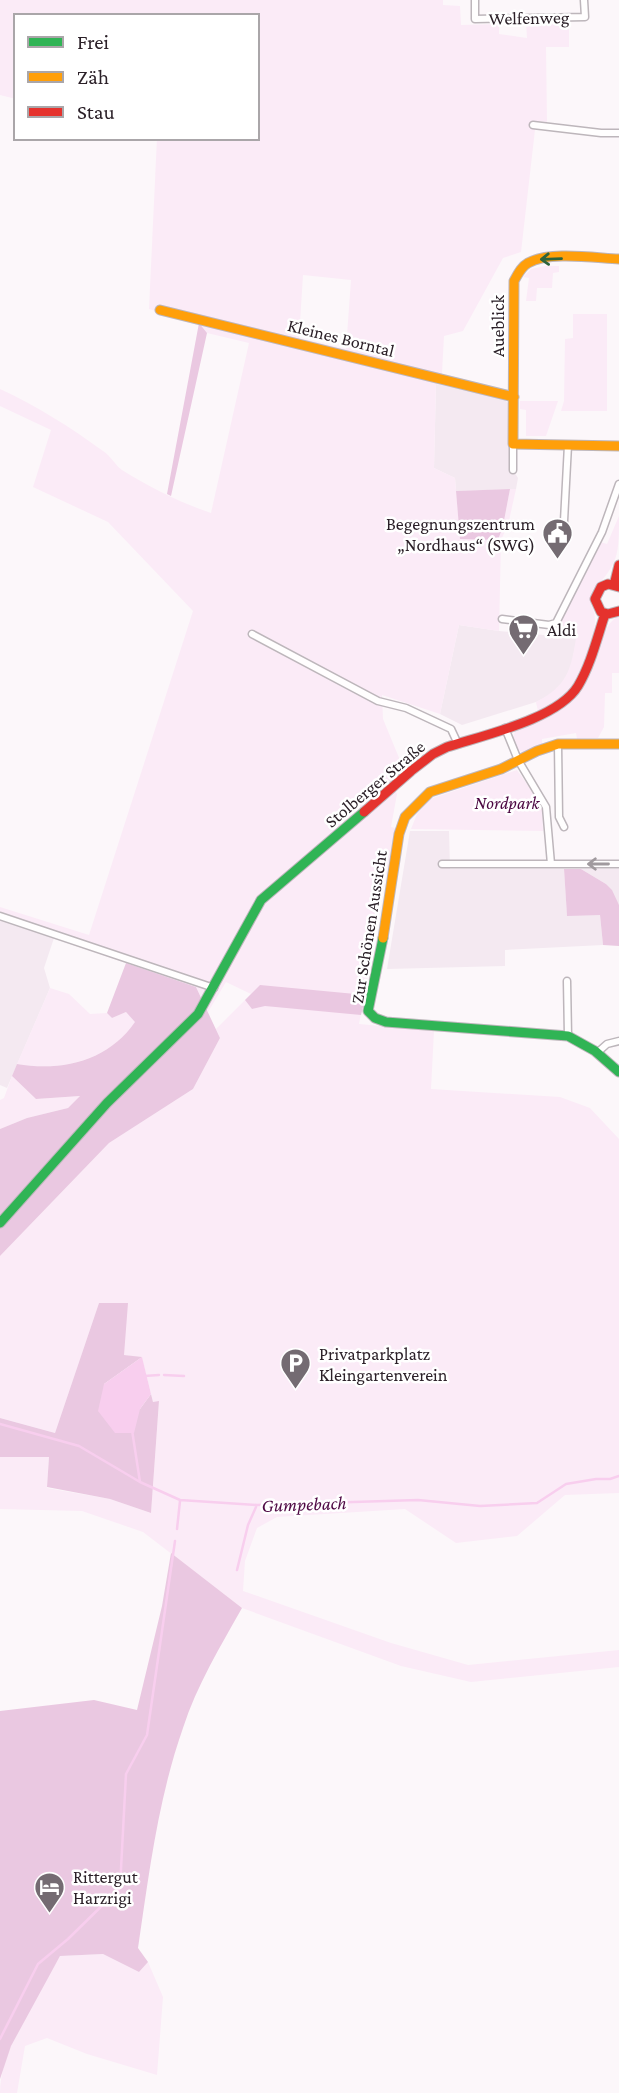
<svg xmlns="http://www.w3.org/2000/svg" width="619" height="2093" font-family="'Crimson Pro',serif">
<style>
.built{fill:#f4e9f1}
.green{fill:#fbebf7;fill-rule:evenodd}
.forest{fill:#eac8e1}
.water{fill:#f8ceee}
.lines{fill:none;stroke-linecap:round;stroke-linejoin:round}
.stream{stroke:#f8ceee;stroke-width:2.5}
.street-casing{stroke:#bdb6bb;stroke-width:9}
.fast-casing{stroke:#bdb6bb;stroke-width:11}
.slow-casing{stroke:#bdb6bb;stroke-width:11}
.jam-casing{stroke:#bdb6bb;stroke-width:11}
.street{stroke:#fffefe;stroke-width:6}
.fast{stroke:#30b455;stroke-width:9}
.slow{stroke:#ff9f0a;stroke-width:9}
.jam{stroke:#e5322d;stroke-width:9}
.oneway{stroke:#2d633c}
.oneway2{stroke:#a09a9e}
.labels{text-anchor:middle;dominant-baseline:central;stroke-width:5;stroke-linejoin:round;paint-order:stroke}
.street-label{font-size:18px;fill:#2b2028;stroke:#fff}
.poi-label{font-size:18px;fill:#2b2028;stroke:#fff;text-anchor:start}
.park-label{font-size:18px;font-style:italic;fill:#4a0540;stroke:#fff}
.water-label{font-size:19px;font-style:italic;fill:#4e0944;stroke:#fff}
</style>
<rect width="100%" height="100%" fill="#fcf7fa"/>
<path class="built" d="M436,384l67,14 7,7v60l8,13 -2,11 -60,2 -1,-13 -21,-10z
M459,625l40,6 78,7 -6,29 -10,19 -11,9 -14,7 -74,23 -22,-11z
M410,831h39l1,38h114l3,46h33l3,30 -98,5v16l-118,3z
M581,869h38v36l-13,-21z
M0,920l54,18 -10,30 6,20 -43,100 -7,-3z"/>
<path class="green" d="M0,0h443v5l17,1 1,19 38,-1v10l28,4 -1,-16h43v25h-23l1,75 -11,-1 -15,131 -18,6 -40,73 -19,5 -2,37 -6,9 -2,86 21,10 5,60 38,2 5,-14 7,-37h6l-8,36 -7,15 -2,91 -40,-6 -19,89 -58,-19 1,24 19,46 -14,10 9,19 -6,33 4,1 -36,196 75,7 -3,58 129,8 30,11 29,31v354l-54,2 -48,41 -61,7 -51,-34 -128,8 -20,11 -12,33 -2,30 148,52 77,22 151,-15v17l-148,15 -70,-16 -159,-58 -99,-76 -61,-21 -82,-2v-52h49l-2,31 63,11 41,14 8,-111h-6l-11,-44 -18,-3 -25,-52 -44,130 -55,-15v-162l109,-113 84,-54 27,-51 -4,-9 35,-35 -25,-12 -18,30 -12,-25 -196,-67v-13l89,28 104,-324 -85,-89 -75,-35 18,-57 -51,-24v-17c37,17 70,38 103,62 8,5 12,14 19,19 27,17 59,33 89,43l38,-170 -42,-10 -8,-10 -50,-14 8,-171h100v-122h-241v83l-16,-4zM303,275l48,5 -5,69 -47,-11z
M545,266h14v6l-6,1 -1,15h-15l-1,13h-10l3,-23 -6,-1 8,-8z
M573,314h34v97h-46l3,-10 1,-62 8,-1z
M520,401h38l-12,35h-20v-26l-6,-1z
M619,516c0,38 0,47 -26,74l-2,15c12,17 -6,63 -17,79 -10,13 -22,20 -36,27l-2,-9c31,-16 35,-32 40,-64l-25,-2 2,-11 47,-83 7,2z
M619,616v57h-7v20h-7l-1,34 -6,11 -21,1 -1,-6 -34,6v8l-19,5 -7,-3c-4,-9 -4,-13 1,-21 15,-5 34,-10 46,-20 14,-12 23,-29 31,-45 7,-15 9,-40 25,-47z
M517,770l25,35 1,26 -132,-2 6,-15 13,-15z
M50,988l19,6 21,20 17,-1 5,5 14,-6 10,10c-28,38 -73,50 -119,42z
M12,1076l24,23 45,-3 -13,12 -41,10 -27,11v-29l4,-2z
M103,1954l36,18 9,-10 15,35 -6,78 -70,-21 -40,-16 -22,8 -8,47h-17c0,-45 38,-98 60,-137z"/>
<path class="forest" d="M199,323l8,10 -36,163 -4,-2z
M510,489l-7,37 -5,14 -38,-1 -4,-48z
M564,869h17l25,15 6,6 7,15v41l-16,-1 -3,-30 -33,1z
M126,963l70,24 24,51 -27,51 -84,54 -109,113v-127l27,-11 41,-10 12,-12 -44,3 -24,-23 5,-12c46,8 92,-4 118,-42l-9,-10 -14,6 -5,-5z
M260,985l106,10 -5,20 -96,-9 -13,3 -7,-9z
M99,1303h29l-4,52 18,2 -38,27 36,25 11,-15 2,8 6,-1 -8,112 -41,-14 -63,-12 2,-30h-49v-39l55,15z
M171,1553l71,55c-22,39 -45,77 -59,120 -25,71 -34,146 -45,220l10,14 -9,10 -36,-18 -43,2 -49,90 -11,33v-368l94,-11 43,10 25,-104z"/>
<path class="water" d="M142,1357l9,37 -11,15 -6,24h-19l-17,-22 6,-27z"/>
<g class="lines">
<path class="stream" d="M164,1375l20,1
M144,1376l15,-1
M0,1424l79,22 61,36 40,18 77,5 161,-5 62,6 57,-3 29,-19 30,-5h14l9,-3
M132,1430l8,52
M177,1529l3,-28
M237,1570l11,-45 8,-18
M0,2039l38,-75 30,-25 52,-51 6,-114 21,-39 28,-194"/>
<defs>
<path id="street" d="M475,0v19l110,-2 -1,-17
M533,125l68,8h18
M513,470v-26
M563,540l5,-95
M502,619l47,6 7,-2 46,-91 17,-48
M252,634l126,67 28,7 45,21 7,15
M505,728l13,32 28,47 5,57
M558,744l1,73 5,10
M442,864h177
M0,916l214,72
M567,981l1,55
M598,1052l9,-8 12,-3"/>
<path id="fast" d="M383,938l-15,73 7,7 11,4 182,14 27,15 24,21
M0,1223l107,-120 91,-89 63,-114 103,-88"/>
<path id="slow" d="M619,259c-24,-1 -70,-8 -91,4 -7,4 -10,11 -14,18l-1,163 106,2
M160,310l354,87
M383,938l16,-104 6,-17 25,-25 71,-23 36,-18 21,-7h61"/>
<path id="jam" d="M614,585l5,-20
M619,587l-11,-3 -7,3 -6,12 6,13 7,2 11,-3
M364,812l47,-41 22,-17 14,-7c37,-12 111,-28 131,-61 13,-22 19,-48 27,-72"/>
</defs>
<use href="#street" class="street-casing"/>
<use href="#fast" class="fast-casing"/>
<use href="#slow" class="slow-casing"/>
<use href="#jam" class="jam-casing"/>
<use href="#street" class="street"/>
<use href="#fast" class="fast"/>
<use href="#slow" class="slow"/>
<use href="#jam" class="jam"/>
</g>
<defs><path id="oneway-shaft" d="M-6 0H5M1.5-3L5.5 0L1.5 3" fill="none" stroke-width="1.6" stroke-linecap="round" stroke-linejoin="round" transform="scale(1.75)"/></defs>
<use class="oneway" href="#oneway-shaft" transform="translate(551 259) rotate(178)"/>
<use class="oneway2" href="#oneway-shaft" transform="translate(598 864) rotate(180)"/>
<defs>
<symbol id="civic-pin" viewBox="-11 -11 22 30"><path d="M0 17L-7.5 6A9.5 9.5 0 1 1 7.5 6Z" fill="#746b72" stroke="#fff"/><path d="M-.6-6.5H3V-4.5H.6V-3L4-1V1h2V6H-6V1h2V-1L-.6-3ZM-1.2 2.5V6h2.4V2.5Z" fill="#fff"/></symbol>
<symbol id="supermarket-pin" viewBox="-11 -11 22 30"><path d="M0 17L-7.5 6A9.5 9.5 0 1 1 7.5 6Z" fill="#746b72" stroke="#fff"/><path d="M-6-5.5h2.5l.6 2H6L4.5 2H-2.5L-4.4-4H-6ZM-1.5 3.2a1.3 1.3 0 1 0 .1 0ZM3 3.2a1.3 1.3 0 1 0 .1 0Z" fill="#fff"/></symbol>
<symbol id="parking-pin" viewBox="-11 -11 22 30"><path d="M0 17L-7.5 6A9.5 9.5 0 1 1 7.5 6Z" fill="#746b72" stroke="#fff"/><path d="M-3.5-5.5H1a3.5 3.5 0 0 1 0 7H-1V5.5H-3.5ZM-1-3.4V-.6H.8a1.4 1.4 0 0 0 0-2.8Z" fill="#fff"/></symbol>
<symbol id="hotel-pin" viewBox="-11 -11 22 30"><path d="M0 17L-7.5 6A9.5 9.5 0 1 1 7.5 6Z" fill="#746b72" stroke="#fff"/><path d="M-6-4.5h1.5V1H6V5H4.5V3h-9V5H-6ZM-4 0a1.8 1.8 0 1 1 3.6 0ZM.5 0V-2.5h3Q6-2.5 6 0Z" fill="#fff"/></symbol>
</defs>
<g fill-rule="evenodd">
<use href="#civic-pin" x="540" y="516" width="35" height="47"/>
<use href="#supermarket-pin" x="506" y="612" width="35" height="47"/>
<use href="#parking-pin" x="278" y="1346" width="35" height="47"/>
<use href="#hotel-pin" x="32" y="1870" width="35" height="47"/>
</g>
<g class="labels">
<g class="street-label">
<text transform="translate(529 18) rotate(-1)">Welfenweg</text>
<text transform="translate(498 326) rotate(-90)">Aueblick</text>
<text transform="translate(341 338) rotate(14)">Kleines Borntal</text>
<text transform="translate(375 784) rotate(-40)">Stolberger Straße</text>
<text transform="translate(369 927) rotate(-81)">Zur Schönen Aussicht</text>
</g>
<g class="poi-label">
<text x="535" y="524" text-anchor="end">Begegnungszentrum<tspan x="535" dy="21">„Nordhaus“ (SWG)</tspan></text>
<text x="547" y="630">Aldi</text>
<text x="319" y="1354">Privatparkplatz<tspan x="319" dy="21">Kleingartenverein</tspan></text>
<text x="73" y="1877">Rittergut<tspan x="73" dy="21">Harzrigi</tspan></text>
</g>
<g class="park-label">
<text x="507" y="803">Nordpark</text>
</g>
<g class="water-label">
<text transform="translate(304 1504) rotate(-2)">Gumpebach</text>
</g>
</g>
<rect x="14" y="14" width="245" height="126" fill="#ffffff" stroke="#aaa6a9" stroke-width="2"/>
<rect x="28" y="37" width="35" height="10" fill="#30b455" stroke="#aaa6a9" stroke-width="2"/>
<text x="77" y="49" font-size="21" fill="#2b2028">Frei</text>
<rect x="28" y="72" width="35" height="10" fill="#ff9f0a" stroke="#aaa6a9" stroke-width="2"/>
<text x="77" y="84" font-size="21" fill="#2b2028">Zäh</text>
<rect x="28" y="107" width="35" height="10" fill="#e5322d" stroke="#aaa6a9" stroke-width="2"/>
<text x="77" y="119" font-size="21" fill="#2b2028">Stau</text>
</svg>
